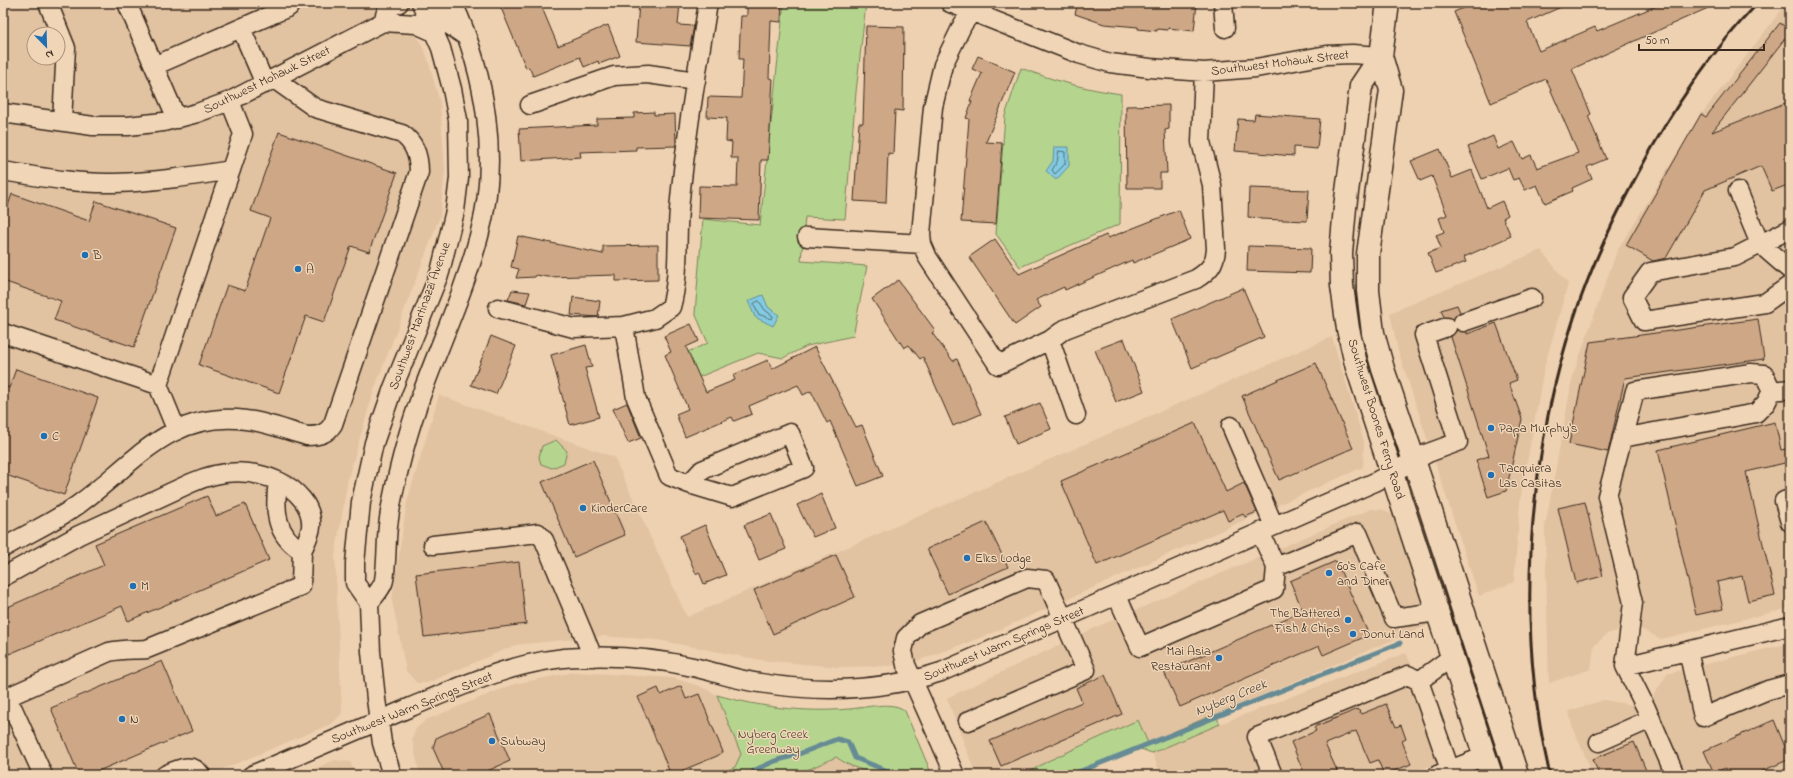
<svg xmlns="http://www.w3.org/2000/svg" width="1793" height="778" font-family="'Indie Flower',sans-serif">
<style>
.built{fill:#e1c2a1;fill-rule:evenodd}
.green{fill:#b5d58f;stroke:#788056}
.water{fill:#82cbe3;stroke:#668b94}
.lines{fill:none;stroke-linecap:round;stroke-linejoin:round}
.shore{stroke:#576a6d;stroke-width:1}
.stream{stroke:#668b94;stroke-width:5}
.building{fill:#cea886;stroke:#3b2a1e}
.minor-casing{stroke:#3b2a1e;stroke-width:21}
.major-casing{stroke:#3b2a1e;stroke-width:25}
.minor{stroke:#f0d6b7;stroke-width:18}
.major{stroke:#f0d6b7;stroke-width:22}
.rail{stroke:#3b2a1e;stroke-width:3}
.poi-dot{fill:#1f6fb2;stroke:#f0d6b7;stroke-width:1.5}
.labels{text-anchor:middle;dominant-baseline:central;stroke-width:3;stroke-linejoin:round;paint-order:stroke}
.street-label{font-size:13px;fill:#3b2a1e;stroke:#f0d6b7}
.poi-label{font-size:13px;fill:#3b2a1e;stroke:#f0d6b7;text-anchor:start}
.park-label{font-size:13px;fill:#4d442f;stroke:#f0d6b7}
.water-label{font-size:14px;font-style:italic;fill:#46423c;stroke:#f0d6b7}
</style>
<rect width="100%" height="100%" fill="#eed1b1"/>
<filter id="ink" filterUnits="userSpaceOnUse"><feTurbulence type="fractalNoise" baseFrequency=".025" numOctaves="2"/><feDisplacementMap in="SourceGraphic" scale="8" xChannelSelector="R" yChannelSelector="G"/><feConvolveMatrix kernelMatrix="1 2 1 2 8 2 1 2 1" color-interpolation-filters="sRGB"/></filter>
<g filter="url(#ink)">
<path class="built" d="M3,3h397l27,53 13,47 5,67 -5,46 -66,174 -26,88 -13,78 7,157 -9,10 -124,52h-206zM34,34h24v24h-24z
M1787,3h3v605l-129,31 -20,-10h-18l-16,5 -13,12 -3,23 -42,14 -4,-156 28,-152 44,-124 87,-140z
M1541,250l27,34 -24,84 -24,133 -6,81 -35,14 -81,-246 -8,-37z
M1332,337l32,105 -1,25 -378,169 -68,25 -28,5 -52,1 -76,-7 -103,-20 -56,-4 -87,9 -88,38h-10l-11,-12 -14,-71 15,-98 32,-107 175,62 73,160z
M1371,509l13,1 11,7 38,106 -285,120 -10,-23 -90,41 -24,14h-48l-29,-77 152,-72z
M1790,643v132h-197l-21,-50 -3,-14 35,-11 28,5 20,-7 15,-24z
M1406,653l47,104 -46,18h-247l1,-1 -9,-21 68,-29z
M575,672l98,6 26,8 18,9 25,59 -7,13 -18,8h-297l-8,-36 4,-10 10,-9 88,-36z
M836,757l9,7 36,11h-85z
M335,760l15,2 6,13h-57z"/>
<path class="green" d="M784,3h82l-10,89 -11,127 -40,-2 -4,44 66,5 -14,70 -46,10 -24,12 -25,-5 -59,24 -11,-25 20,-9 -13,-30 8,-94 57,6z
M1021,68c33,13 65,21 100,26l-1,130 -100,43 -24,-33 9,-118z
M556,440l11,11 -3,12 -12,5 -11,-4 -2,-7 3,-11z
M717,695c43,12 87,18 132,14 15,-1 45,-9 56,2l27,64c-34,0 -67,3 -96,-18l-40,18h-79l18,-8 6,-13z
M1215,714l5,10 -68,29 -14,-5 -61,27h-53l24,-14 90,-41 10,23z"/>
<path class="water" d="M1054,147h15v19l-13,14 -10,-9 7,-10z
M763,295l5,12 11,8 -6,11 -18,-9 -7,-16z"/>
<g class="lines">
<path class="shore" d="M1059,151l6,1v12l-10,10 -3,-4 5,-8z
M759,301l6,9 8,6 -1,3 -14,-5 -4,-10z"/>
<path class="stream" d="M750,775l5,-5 20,-9 24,-7 38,-15 11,3 7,16 43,17
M1071,775l329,-132"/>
</g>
<path class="building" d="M499,3h41l18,43 50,-21 12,31 -21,8 -1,-3 -14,6 -4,-10 -47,19 -4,-9 -3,1z
M639,3h41l-2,22 16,1 -4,20 -54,-4z
M747,3h35l-1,19 -10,-1 -2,57 4,1 -5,81h-7l-2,60 -61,-2 1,-32 38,1 1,-29h-7l1,-16 -6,-1 1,-23 -20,-1 1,-20 33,1 2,-39h-4l1,-26 1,-17h6z
M1078,3h119l-3,28 -26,-3v2l-11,-1v2l-19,-2v-2l-34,-3 -29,-10z
M1475,3h95l-43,19 12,29 56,-24 2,4 66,-28h56l-147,66 19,45 -3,2 18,43 -19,8 5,12 -20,9 1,3 -28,12 -8,-18 -12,5 -6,-12 -6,2 -5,-12 -26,11 -14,-32 25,-11 5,13 16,-7 8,17 9,-4 6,13 41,-15 -32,-74 -55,24 -37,-91z
M1780,23l10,7v2l-78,100 78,-31v83l-18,7 -11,-25 -56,24 -39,68 -13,3 -27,-16 75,-131 5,3z
M866,26l38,1 -1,84 -8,-1 -2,44 -5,-1 -2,50 -32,-2 5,-78h4z
M978,56l37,16 -29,70 16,1 -6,81 -35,-2 8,-103 -3,-1 6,-16 -2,-1 12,-28 -10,-4z
M1169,105v24l-4,1 2,43h-7v15h-33l-1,-82z
M654,112v3l21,-1 1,32 -40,1v3l-56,2 1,5 -60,4 -2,-32 78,-4v-6l37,-1v-5z
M1255,114l65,5 -3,30 -23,-2v9l-59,-5 3,-32 16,1z
M279,132l118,41 -28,79 -18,-6 -27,76 -18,-6 -27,77 -80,-28 28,-80 18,6 25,-73 -19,-7z
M1440,149l12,29 20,-8 15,38 15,-7 6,14 -5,3 8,18 -47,21 2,5 -30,11 -8,-20 13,-5 -5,-13 8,-3 -5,-14 8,-3 -15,-39 -12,5 -9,-20z
M1249,188l60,2 -2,31 -47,-2v-1l-12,-1z
M12,194l77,27 7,-20 80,27 -42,119 -80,-27 7,-19 -58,-20v-61z
M1179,210l11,29 -57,24 -1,-3 -67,30 -1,-3 -28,13 5,7 -26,18 -46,-68 26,-18 24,35 87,-39 2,3z
M518,236l85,18v-8l55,-1v35l-42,1v-6l-68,2 -12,-2 -1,2 -19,1 3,-9 -8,-2z
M1248,246l63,2 -1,25 -63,-2z
M898,280l37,50 -3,3 21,28 4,-2 24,55 -28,12 -30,-69 -3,2 -11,-14 -5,3 -32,-49z
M1243,288l21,49 -72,31 -20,-49z
M512,290l18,2 -4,12 -18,-4z
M573,297l27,4 -2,16 -27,-2z
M1457,305l3,7 -7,7 -9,-2 -3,-7z
M1758,319l6,40 -139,19 -17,74 -39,-8 21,-102z
M1496,323l21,57 -8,3 13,36 -16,72 -18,6 -12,-37 13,-4 -38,-119 6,-7 10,2v2z
M691,324l8,17 -13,6 20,45 29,-12 -2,-5 35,-15 4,9 43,-22 41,80 6,-2 21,51 -25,10 -28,-65 -3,2 -16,-32 -8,4 -5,-10 -49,21 3,8 -18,7 -2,-4 -47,20 -9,-23 12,-5 -23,-54 6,-3 -7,-16z
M491,336l25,10 -20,48 -25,-9z
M1124,339l20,52 -28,11 -21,-52z
M586,345l6,22 -7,1 14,49 -29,8 -19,-70z
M1316,363l37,85 -74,32 -37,-84z
M16,369l82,29 -34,97 -61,-21v-89l6,3z
M627,403l14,35 -13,5 -15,-34z
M1040,403l11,26 -35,15 -11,-27z
M1775,422l6,28 5,-1 3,13 -43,10 29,123 -27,6 -6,-25 -25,6 6,27 -27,6 -38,-165z
M1195,423l31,69 18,-9 13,29 -12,5 -2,-3 -15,7 -5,-11 -126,55 -36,-84z
M593,460l32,75 -51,22 -32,-75z
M821,494l14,34 -22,9 -16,-32z
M207,496l9,20 29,-12 24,56 -141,61 -6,-15 -113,48 -6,-13v-32l101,-44 -9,-21z
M1585,502l18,74 -27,7 -18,-75z
M771,514l15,35 -27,11 -15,-35z
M986,522l22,45 -60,27 -21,-45z
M705,525l21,50 -22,9 -5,-12 -3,2 -16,-38z
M836,555l19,42 -82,37 -19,-44z
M1336,561l33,74 -46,20 -4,-9 -139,61 -16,-35 139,-61 -13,-30z
M519,562l7,62 -102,13 -8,-63z
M162,661l30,70 -103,44h-10l-28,-67z
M1105,675l17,39 -121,52 -11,-25 92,-39 -6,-14z
M681,686l5,13 13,-5 24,58 -6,4 -46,19 -33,-78 20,-9 3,7z
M1386,704l10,23 5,-2 5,14 -4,2 9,23 -27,11 -6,-15 -8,3 -14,-32 -31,13 14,31h-34l-14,-33 25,-11 -2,-4 44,-18 3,5z
M490,714l20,47 -32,14h-33l-12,-27 3,-10z
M1774,720l16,39 -37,16h-25l-3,-7 -11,5 -10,-22z
M1634,742l14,33h-49l-6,-16z"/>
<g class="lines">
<defs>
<path id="minor" d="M48,3l18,45 -4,73
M127,3l27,63 135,-59 -2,-4
M434,3l7,8 7,13 19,13
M950,3l129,51 31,9 40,5 54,4 52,-4 71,-13 25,-1 29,2
M986,3l-14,9 -9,12 -20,41 -10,42 -12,127 1,10 6,14 70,107 52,-25 15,-11 131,-50c13,-8 19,-15 20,-30l-4,-64 -11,-43 3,-70
M1223,3l2,25
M383,22l4,-13 12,-6
M241,28l24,56
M154,66l23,53
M530,105l84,-29 34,-2 48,7
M3,113l90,13h35l35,-4 34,-9 33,-12 153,-79 33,2 20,9
M3,171c37,6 75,13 112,12 39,-1 78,-7 116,-13
M1738,191l22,53 30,26
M1790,229l-55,28 -85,15 -18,25 12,24 121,-18 25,-18
M807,237l115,7
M498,308l76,20 50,-2 31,-8 16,-11c9,-32 5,-64 8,-97 6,-69 18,-138 29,-207
M1463,322l69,-24
M624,326l12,72 33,78 20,8
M3,333l155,52 85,-251 -13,-33
M1050,340l26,75
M158,385l18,44
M1231,426l43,100
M790,433l14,35 -72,29 -43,-13 13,-14z
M1622,438l134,-25 10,-10 6,-12
M278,481c18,8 35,25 33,46 -1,8 -6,17 -9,24
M1790,499l-6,2 6,21
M433,545l105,-12 6,7 49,117
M3,548c25,-15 53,-27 76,-44 55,-40 91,-94 167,-84 20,2 42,11 61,16 12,0 20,-2 26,-12l86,-252c0,-14 -4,-29 -17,-38l-87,-26 -41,-29
M1276,567l82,-34 36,85 43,-6
M3,577l76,-42 112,-52c29,-13 58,-15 87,-2 -4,29 -3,54 24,70l-1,35 -154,63c-13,1 -26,0 -38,3l-106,47
M1117,596l23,51 134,-58 2,-22 -16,-35
M369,603c5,-6 14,-16 15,-23 3,-17 2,-36 4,-54 3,-26 10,-54 17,-80 19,-71 55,-138 74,-210 21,-76 7,-162 -26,-233
M1688,651l15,66 65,-27 22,-6
M1625,666l165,-40
M1419,681l33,-24
M3,699l10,10 30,66
M1599,742l52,-23
M165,775c11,-5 27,-14 36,0
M252,775c53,-23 106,-45 159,-68 55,-23 111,-49 171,-50 38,-2 75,2 111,10 22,5 44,13 67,16 61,10 122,8 181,-11l434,-190 53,-29 30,-11 -34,-107 23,-8
M392,775l-10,-32 -6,-44 -5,-47 -2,-49 -14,-20v-20l6,-61 13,-59 19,-55 47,-116 15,-61 4,-33 -1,-58 -6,-31 -11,-41 -20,-45
M955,775l-49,-110 -3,-14 3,-13 14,-14 107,-46 19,2 40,90 -118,51
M1273,775l-16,-38 151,-62 11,6 31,89
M1437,775l48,-19
M1675,775l-29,-67 -21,-42 8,-63 -26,-107 28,-105 116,-18 13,1 8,17 18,-2"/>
<path id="major" d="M1388,3l-7,53 10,34 -23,164v37l5,42 10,36 40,118 94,288
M1381,56l-20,30 -16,121 -4,46 1,33 6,43 8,35 135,411"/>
</defs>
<use href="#minor" class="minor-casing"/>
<use href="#major" class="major-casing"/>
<use href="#minor" class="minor"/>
<use href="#major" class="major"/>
<path class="rail" d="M1550,775c-35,-146 -23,-315 24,-457 16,-49 38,-96 62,-141 33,-63 73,-123 122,-174"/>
</g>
</g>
<g class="poi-dot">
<circle cx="85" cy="255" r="4"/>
<circle cx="298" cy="269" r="4"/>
<circle cx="1491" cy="428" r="4"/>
<circle cx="44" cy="436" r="4"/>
<circle cx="1491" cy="475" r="4"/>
<circle cx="583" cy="508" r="4"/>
<circle cx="967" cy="558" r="4"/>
<circle cx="1329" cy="573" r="4"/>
<circle cx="133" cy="586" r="4"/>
<circle cx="1348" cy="620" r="4"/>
<circle cx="1353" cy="634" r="4"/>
<circle cx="1219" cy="658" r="4"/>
<circle cx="122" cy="719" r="4"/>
<circle cx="492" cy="741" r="4"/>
</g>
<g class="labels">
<g class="street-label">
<text transform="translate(1280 63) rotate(-7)">Southwest Mohawk Street</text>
<text transform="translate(267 80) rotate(-26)">Southwest Mohawk Street</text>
<text transform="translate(420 316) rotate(-70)">Southwest Martinazzi Avenue</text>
<text transform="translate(1376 419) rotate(73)">Southwest Boones Ferry Road</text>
<text transform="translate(1004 644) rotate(-23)">Southwest Warm Springs Street</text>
<text transform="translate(412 708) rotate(-22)">Southwest Warm Springs Street</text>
</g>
<g class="poi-label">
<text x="93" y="255">B</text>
<text x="306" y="269">A</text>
<text x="1499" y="428">Papa Murphy's</text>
<text x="52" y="436">C</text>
<text x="1499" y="468">Tacquiera<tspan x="1499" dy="15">Las Casitas</tspan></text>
<text x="591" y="508">KinderCare</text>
<text x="975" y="558">Elks Lodge</text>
<text x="1337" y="566">60's Cafe<tspan x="1337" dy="15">and Diner</tspan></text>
<text x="141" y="586">M</text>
<text x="1340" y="613" text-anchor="end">The Battered<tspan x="1340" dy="15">Fish &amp; Chips</tspan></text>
<text x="1361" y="634">Donut Land</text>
<text x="1211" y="651" text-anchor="end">Mai Asia<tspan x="1211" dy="15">Restaurant</tspan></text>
<text x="130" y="719">N</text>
<text x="500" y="741">Subway</text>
</g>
<g class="park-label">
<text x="773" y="734">Nyberg Creek<tspan x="773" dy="15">Greenway</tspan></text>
</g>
<g class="water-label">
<text transform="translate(1231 698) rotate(-22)">Nyberg Creek</text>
</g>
</g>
<rect width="1793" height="778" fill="none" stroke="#f0d6b7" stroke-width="16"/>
<rect x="8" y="8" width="1777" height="762" fill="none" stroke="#3b2a1e" stroke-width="1.5" filter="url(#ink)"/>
<g transform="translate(46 46) rotate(157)"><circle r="19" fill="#f0d6b7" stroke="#a8917a"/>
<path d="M0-3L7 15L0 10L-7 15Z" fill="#1f6fb2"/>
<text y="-6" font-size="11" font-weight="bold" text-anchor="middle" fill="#3b2a1e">N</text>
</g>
<path d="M1639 44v6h125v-6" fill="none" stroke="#3b2a1e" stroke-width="2"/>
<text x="1645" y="44" font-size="12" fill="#3b2a1e" stroke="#f0d6b7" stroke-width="3" paint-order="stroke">50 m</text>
</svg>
